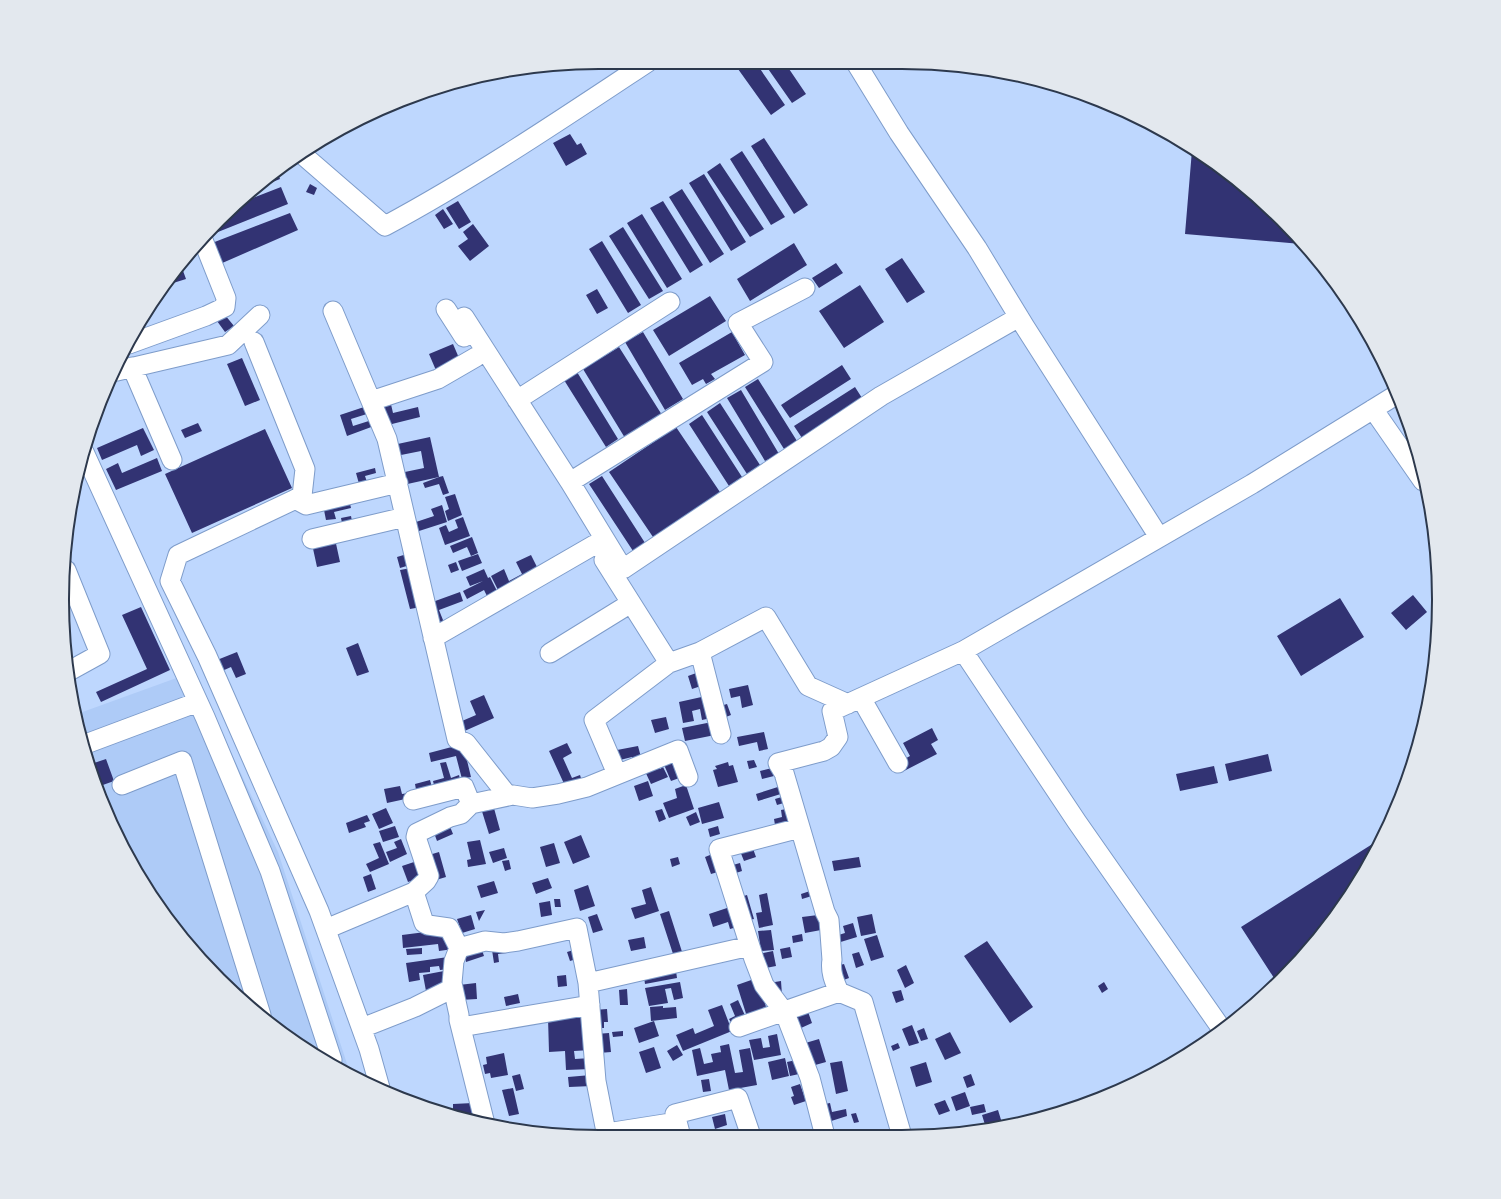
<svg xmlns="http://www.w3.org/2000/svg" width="1501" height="1199" font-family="Barlow,sans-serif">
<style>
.built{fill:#aecbf7}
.building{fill:#323373}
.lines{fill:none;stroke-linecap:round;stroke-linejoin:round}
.minor-casing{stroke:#7e9cca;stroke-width:21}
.minor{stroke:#fff;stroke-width:19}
.rim{fill:none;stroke:#2d394d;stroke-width:2}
</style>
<rect width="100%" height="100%" fill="#bed7fe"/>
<path class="built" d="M193,672l85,180 71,218 -77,-44 -77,-72 -61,-86 -54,-130 -3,-24z"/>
<path class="building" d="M733,62l23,1 29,42 -14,10z
M764,63h21l21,31 -14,9z
M570,134l7,11 4,-2 6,11 -21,12 -13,-23z
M764,138l44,67 -14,9 -43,-68z
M1192,150l64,45 45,49 -116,-10z
M742,151l43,66 -14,8 -41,-66z
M720,163l44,66 -14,8 -43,-65z
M278,174l2,5 -15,6z
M704,174l42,68 -15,9 -42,-68z
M310,184l7,4 -3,7 -8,-3z
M281,187l7,17 -80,32v-1l12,-16 20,-16z
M682,189l42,65 -14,9 -41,-66z
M458,201l13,21 -12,7 -13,-21z
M663,201l40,64 -13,8 -40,-65z
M443,209l10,15 -9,5 -9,-14z
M290,213l8,17 -78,34 -8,-21z
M642,214l40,65 -15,9 -40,-65z
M473,224l16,22 -19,15 -12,-15 10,-7 -5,-7z
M623,227l40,64 -14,8 -40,-63z
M602,241l39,64 -13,8 -39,-64z
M794,243l13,22 -57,36 -13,-22z
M902,258l23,34 -18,11 -22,-34z
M836,263l7,10 -24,15 -7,-10z
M182,268l4,11 -16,5z
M860,285l24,37 -40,26 -25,-37z
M597,289l11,19 -11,6 -11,-19z
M710,296l16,25 -57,35 -16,-26z
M225,315l9,11 -9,6 -8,-11z
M643,332l40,67 -18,11 -40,-68z
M732,332l13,23 -34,19 4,5 -9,5 -3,-5 -11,6 -13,-22z
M453,344l9,21 -24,10 -9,-21z
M619,347l43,68 -37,23 -42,-69z
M242,358l18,42 -15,6 -18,-42z
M842,365l9,14 -61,39 -9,-13z
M577,372l41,67 -12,8 -42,-67z
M758,379l39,62 -13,8 -39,-62z
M855,387l7,11 -60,40 -8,-12z
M741,390l38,64 -14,7 -38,-63z
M390,400l3,13 25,-6 2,10 -32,8 -5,-23z
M720,403l40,62 -13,9 -40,-62z
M367,406l3,7 -19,6 2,7 19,-6 2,6 -27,10 -7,-21z
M702,415l40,62 -13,9 -40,-62z
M198,423l4,8 -17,7 -4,-8z
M676,427l48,71 -71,39 -44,-65z
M143,428l11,22 -13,6 -4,-11 -35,15 -5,-12z
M265,429l27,59 -100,45 -27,-59z
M430,437l9,40 4,-1 6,17 -6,2 -4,-11 -14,4 -2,-5 16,-6 -36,8 -3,-12 24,-5 -3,-17 -25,5 -3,-11z
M157,458l5,13 -46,19 -10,-21 12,-6 4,10z
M375,468l1,5 -11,3 2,6 -6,9 -5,-18z
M602,476l45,70 -12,8 -46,-70z
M455,494l7,21 -14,6 -3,-10 4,-2 -4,-12z
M349,499l2,9 -17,4 2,7 -10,1 -3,-15z
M442,505l5,17 -28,9 -3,-9 18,-6 -3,-7z
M351,516l2,10 -10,2 -2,-10z
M463,517l7,19 -25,9 -6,-17 7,-3 3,7 9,-4 -3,-8z
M472,537l6,16 -7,3 -4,-9 -14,6 -3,-7z
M335,539l5,23 -23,5 -5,-23z
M407,554l3,11 -10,3 -3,-11z
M478,554l4,9 -20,8 -4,-10z
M531,555l10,20 -40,21 -10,-20 13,-7 5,12 13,-7 -6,-12z
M456,562l3,8 -8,3 -3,-8z
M411,568l10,39 -11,2 -10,-39z
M484,569l4,9 2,-1 11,22 -10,5 -7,-14 -17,9 -4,-8 20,-10 -13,5 -4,-9z
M460,592l3,9 -24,9 6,15 -8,3 -10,-24z
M1413,595l14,17 -21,18 -15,-17z
M1340,598l24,39 -63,39 -24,-40z
M141,607l29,63 -69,32 -5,-10 51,-23 -25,-54z
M358,643l11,29 -12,4 -11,-28z
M237,652l9,22 -10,4 -5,-11 -9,4 -5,-11z
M699,672l5,13 -12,4 -4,-13z
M748,685l5,20 -11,3 -2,-12 -9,2 -2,-9z
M484,695l10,23 -34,15 2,-12 14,-6 -6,-14z
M706,696l5,22 -9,2 -2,-11 -8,2 2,10 -11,2 -4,-21z
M727,704l4,11 -10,4 -4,-12z
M666,717l3,12 -14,4 -4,-13z
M712,722l3,13 -30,6 -3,-13z
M932,728l6,12 -7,4 6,10 -33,17 -5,-9 11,-6 -7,-13z
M764,732l4,17 -9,2 -2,-9 -18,4 -2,-9z
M567,743l5,10 -9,5 9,20 8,-3 2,6 -16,7 -17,-37z
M463,744l8,33 -9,2 -6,-23 -25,6 -2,-9z
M638,746l4,15 -9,2 -1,-6 -12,3 -3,-10z
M1268,754l4,17 -43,10 -4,-17z
M673,755l9,22 -11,4 -9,-21z
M106,759l8,22 -14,5 -9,-22z
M657,760l3,9 3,-2 5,10 -17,7 -8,-17z
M754,760l3,7 -8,2 -2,-8z
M446,762l5,16 8,-3 2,8 -26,6 -2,-8 11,-3 -4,-15z
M728,762l1,4 4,-1 5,17 -20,5 -5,-17 4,-1 -2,-3z
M1214,766l4,17 -38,8 -4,-17z
M772,768l2,8 -12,3 -2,-8z
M430,780l3,11 -16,4 -2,-11z
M648,781l5,15 -14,5 -5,-15z
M686,785l8,24 -25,9 -6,-15 14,-5 -2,-9z
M400,786l2,8 7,-1 1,5 -23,5 -3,-14z
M781,786l3,7 -26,8 -2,-7z
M785,796l2,6 -10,3 -2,-6z
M492,801l8,29 -11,4 -9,-29z
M719,802l5,16 -22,6 -4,-16z
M386,808l7,15 -14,6 -7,-15z
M791,808l5,18 -20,5 -2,-12 8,-2 -1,-7z
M662,809l4,10 -7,3 -4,-11z
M696,812l4,10 -10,4 -4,-9z
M367,815l3,6 -6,2 2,4 -17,6 -3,-10z
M449,824l4,10 -16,7 -4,-11z
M395,826l4,11 -16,5 -4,-11z
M718,826l2,8 -10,3 -2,-8z
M581,835l9,22 -17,7 -9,-22z
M401,839l6,15 -17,8 -4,-10 11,-4 -3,-6z
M480,840l6,24 -18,3 -1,-7 4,-1 -4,-17z
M380,842l9,22 -19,8 -4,-8 13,-6 -6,-14z
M554,843l6,20 -14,4 -6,-20z
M1374,843l3,5 -49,79 -40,42 -14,9 -33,-51z
M752,846l4,11 -12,4 -4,-10z
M504,848l3,10 -14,5 -4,-11z
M439,852l7,25 -10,3 -7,-25z
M715,853l6,18 -10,3 -6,-17z
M678,857l2,7 -8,3 -2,-8z
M859,857l2,10 -27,4 -2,-10z
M509,860l2,9 -6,2 -3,-10z
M417,861l6,16 -15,5 -6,-16z
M740,863l2,8 -6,2 -3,-8z
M371,874l5,15 -8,3 -5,-15z
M548,878l4,10 -16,6 -4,-11z
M494,881l4,12 -17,5 -4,-12z
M588,885l7,21 -15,5 -6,-21z
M651,887l8,24 -24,8 -4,-11 15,-4 -4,-14z
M813,890l2,5 -13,4 -1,-5z
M767,893l6,32 -14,3 -3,-15 6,-1 -3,-17z
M747,895l7,24 -10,2 -7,-23z
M554,899h6l1,8h-6z
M550,901l2,14 -11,2 -2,-14z
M730,907l7,20 -7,2 -2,-7 -15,5 -4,-13z
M485,910l-6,11 -3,-9z
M669,911l15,47 -9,2 -15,-46z
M597,914l6,16 -10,3 -5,-16z
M872,914l4,19 -15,3 -4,-19z
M471,915l4,14 -13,4 -5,-14z
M818,915l3,15 -16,3 -3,-16z
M853,923l4,14 -23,7 -2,-7 13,-4 -2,-7z
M449,929l4,20 -14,2 -1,-7 -35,4 -1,-13z
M771,930l3,20 -13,1 -3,-20z
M802,934l1,7 -10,2 -1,-7z
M877,935l7,22 -13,4 -7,-22z
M644,937l2,11 -15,3 -3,-11z
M987,941l46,66 -23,16 -46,-67z
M506,944l1,9 -9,1 1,8 -5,1 -2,-13z
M481,947l3,9 -18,6 -2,-10z
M790,947l2,10 -10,2 -2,-10z
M422,948v6l-15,1 -1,-6z
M577,949l3,9 -10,3 -3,-9z
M773,951l3,15 -15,3 -3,-15z
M859,952l5,13 -8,3 -4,-14z
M448,957l2,12 -10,1 -1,-4 -9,1v5l-11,1 1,7 -11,2 -3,-19z
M844,964l5,14 -8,3 -5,-15z
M906,965l8,18 -9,5 -8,-18z
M444,971l3,16 -21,4 -3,-16z
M676,971l1,7 -32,6 -1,-7z
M566,975l1,11 -9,1 -1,-11z
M757,978l11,35 -20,7 -11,-35z
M781,981l1,14h-6l-1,-13z
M680,982l3,16 -9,2 -3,-12 -6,1 3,14 -19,3 -4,-18z
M1104,982l4,7 -6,4 -4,-7z
M476,983l1,16 -17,1 -1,-15z
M627,989l1,16h-8l-1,-15z
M901,990l3,10 -8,3 -4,-11z
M518,994l2,9 -14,3 -2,-9z
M738,1000l9,20 -14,6 -4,-7 6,-3 -5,-12z
M722,1005l10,26 -49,20 -7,-16 17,-7 2,6 19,-8 -6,-16z
M663,1006v2l13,-1 1,11 -26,3 -1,-14z
M607,1009l1,13h-4v6h-9l-1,-18z
M807,1009l5,14 -11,5 -6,-14z
M582,1012l9,38 -17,1 1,8 16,-1v11l-25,1 -1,-19 -16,1 -1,-34z
M654,1021l5,15 -20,7 -5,-15z
M912,1025l7,18 -10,3 -7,-17z
M924,1028l4,11 -7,2 -4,-10z
M623,1031v5l-10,1 -1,-5z
M950,1032l11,21 -16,7 -10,-21z
M609,1033l2,19 -12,1 -3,-19z
M777,1034l4,21 -27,5 -5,-20 12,-2 2,10 7,-1 -2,-11z
M819,1039l7,23 -18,5 -6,-23z
M898,1043l2,5 -7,3 -2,-5z
M729,1044l6,29 8,-1 -4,-22 11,-2 7,37 -28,5 -4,-20 -28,6 -5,-26 8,-2 4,16 9,-2 -2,-8 10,-2 2,12 -3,-18z
M677,1045l6,10 -10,6 -6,-10z
M654,1047l7,21 -15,5 -7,-21z
M504,1053l4,22 -17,3 -1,-5 -5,1 -2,-9 4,-1 -1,-7z
M785,1058l4,18 -17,4 -4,-18z
M796,1060l3,14 -9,2 -3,-14z
M842,1061l6,30 -12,3 -6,-31z
M926,1062l6,20 -16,5 -6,-20z
M520,1074l4,15 -8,2 -4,-15z
M971,1074l4,11 -8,3 -4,-11z
M591,1075l1,11 -23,1 -1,-10z
M709,1079l2,12 -8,1 -2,-12z
M800,1084l6,17 -12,4 -3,-8 3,-1 -3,-9z
M513,1088l6,26 -10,2 -7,-26z
M965,1092l5,14 -14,5 -5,-14z
M945,1100l5,11 -11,4 -5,-11z
M473,1103v11h-20v-10z
M830,1103l2,9 14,-3 1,7 -22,7 -5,-18z
M984,1104l2,8 -14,3 -2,-8z
M998,1110l4,13 -16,5 -4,-13z
M856,1113l3,9 -5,1 -3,-9z
M725,1114l2,11 -12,4 -3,-12z"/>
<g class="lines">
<defs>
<path id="minor" d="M856,63l43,70 78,115 48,79 134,210
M303,155l82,71c91,-49 177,-107 263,-164
M446,309l18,28
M333,311l54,128 70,300 9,4 42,53
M464,317l106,165 193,-120 -25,-39 67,-35
M254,342l51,127 -3,27 -124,59 -8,26 37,75 112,255 50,138 11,39
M129,344l77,-28 19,-9 1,-9 -23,-58
M132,367l40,93
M117,371l111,-26 32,-30
M517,400l153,-98
M371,401l67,-22 38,-22
M1373,409l50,72
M84,452l121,265 65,154 62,189
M570,482l53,87 258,-173 138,-79
M295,499l11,6 92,-22
M312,539l93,-22
M604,560l65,103
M66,570l34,84 -29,16
M433,638l161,-93
M963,651l114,171 144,206
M700,652l21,82
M550,653l81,-50
M861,698l37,65
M83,745l115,-43
M617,774l-23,-54 75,-57 31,-11 66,-35 42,69 40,18
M122,785l60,-24 79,254
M413,800l51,-13 7,17
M800,828l-81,21 35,110 10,26 21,28 25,65 15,58
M326,929l88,-37
M459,948l26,-7 19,2 14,-2 59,-13 11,55 162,-37
M588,983l8,98 11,56
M839,992c-5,-11 -9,-21 -7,-32l-3,-40 -4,-8 -41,-139 -6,-10 46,-12 7,-4 7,-10 -6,-26 131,-60 289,-167 144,-89
M461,1027l129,-22
M739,1027l100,-35 24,10 39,134
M362,1028l53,-21 38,-19
M485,1124l-26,-104v-5l-7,-32 2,-22 5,-13 -10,-20 -21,-3 -4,-2 -10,-31 12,-11 3,-5 -13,-39 1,-4 33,-16 11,-3 10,-10 42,-9 19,3 26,-4 29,-7 91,-37 10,27
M607,1133l70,-11
M681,1137l-6,-23 63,-16 13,38"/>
</defs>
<use href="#minor" class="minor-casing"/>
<use href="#minor" class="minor"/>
</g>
<path d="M0 0H1501V1199H0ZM599 69H902A530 530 0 0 1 1432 599V600A530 530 0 0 1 902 1130H599A530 530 0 0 1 69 600V599A530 530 0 0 1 599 69Z" fill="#e3e8ee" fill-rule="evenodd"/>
<path class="rim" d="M599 69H902A530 530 0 0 1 1432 599V600A530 530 0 0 1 902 1130H599A530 530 0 0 1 69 600V599A530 530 0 0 1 599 69Z"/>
</svg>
